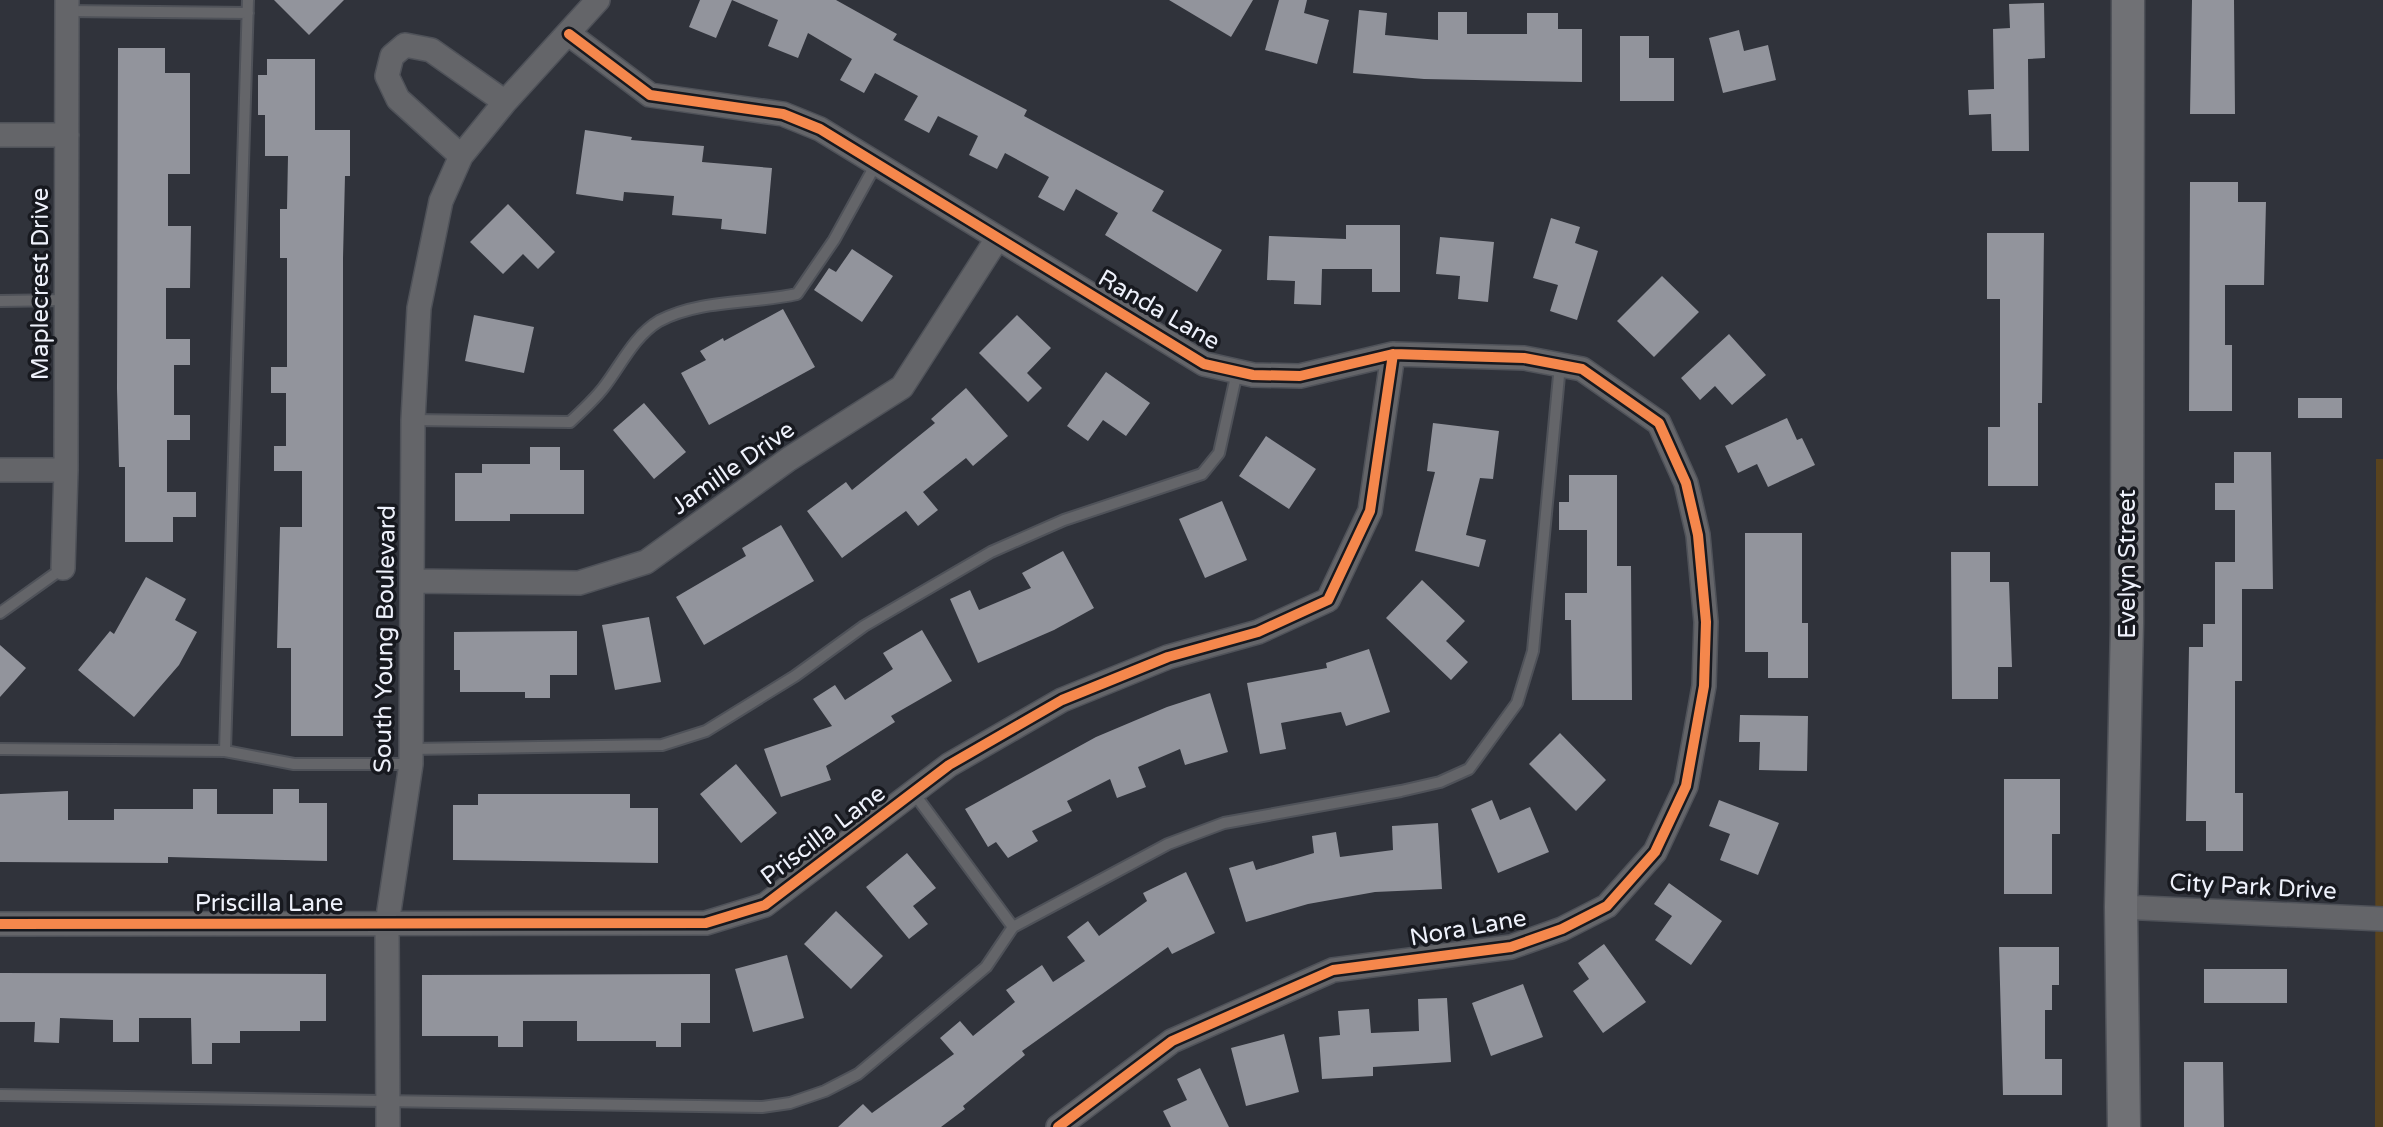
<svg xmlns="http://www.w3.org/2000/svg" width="2383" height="1127" font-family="'Varela Round',sans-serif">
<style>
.green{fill:#59431e}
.building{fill:#92949c}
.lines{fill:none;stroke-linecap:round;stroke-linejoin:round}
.lane-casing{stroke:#4f5259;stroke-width:14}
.street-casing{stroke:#4f5259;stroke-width:26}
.secondary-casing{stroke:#4f5259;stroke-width:35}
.lane{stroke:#646569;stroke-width:10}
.street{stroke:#646569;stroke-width:23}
.secondary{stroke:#707175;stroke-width:32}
.cycleway-casing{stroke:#17191f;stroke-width:15}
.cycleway{stroke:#f5874c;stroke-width:10}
.labels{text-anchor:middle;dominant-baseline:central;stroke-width:7;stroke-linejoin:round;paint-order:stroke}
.street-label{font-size:24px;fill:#eef1fb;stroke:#17191f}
</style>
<rect width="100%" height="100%" fill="#30333b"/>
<path class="green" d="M2376,459h7v668h-8z"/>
<path class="building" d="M274,0h70l-35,35z
M700,0h32l-16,38 -27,-11z
M732,0h104l61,34 -4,6 134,70 -3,6 140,75 -12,20 70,39 -25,42 -92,-57 13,-22 -42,-24 -12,22 -26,-14 11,-20 -44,-24 -8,16 -28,-14 9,-19 -40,-20 -9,17 -25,-13 14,-24 -43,-23 -11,20 -24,-13 12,-21 -44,-26 -10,25 -30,-12 10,-26z
M1169,0h84l-22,37z
M1279,0h28l-3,13 25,7 -12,44 -52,-14z
M2192,0h42l1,114h-45z
M2044,3l1,55 -17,1 1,92h-37l-1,-37 -22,1 -1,-25 26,-1 -1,-60 17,-1 -1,-24z
M1359,10l28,3 -2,22 53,5v-28h29v22h60v-21h31v16h24v53l-158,-3 -71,-6z
M1739,30l5,21 24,-6 8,35 -53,13 -14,-55z
M1620,36h29v22h25v43h-54z
M118,48h47v25h25v101h-22v52h23l-1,62h-24v51h24v26h-16v50h16v25h-23v52h29v25h-23v25h-48v-75h-6l-2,-78z
M267,59h48v71h35v46h-5l-2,82v478h-52v-88h-14l3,-121h22v-56h-28v-25h12v-53h-15v-26h16v-109h-7v-49h7l1,-53h-23v-41h-7v-40h9z
M585,130l47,7 -1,3 73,6 -2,16 70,6 -6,66 -45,-5 1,-10 -50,-4 2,-19 -50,-4 -1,9 -47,-7z
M2190,182h48v20h28l-2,83h-39v60h7v66h-43z
M508,204l47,48 -17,17 -15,-15 -20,20 -33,-32z
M1551,218l29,9 -5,16 23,8 -21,69 -27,-9 8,-26 -25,-7z
M1346,225h54v67h-28v-23h-50l-1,36 -27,-1 1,-23 -28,-1 2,-44 77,3z
M1987,233h57l-2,170h-4v83h-50v-59h12v-128h-13z
M1440,237l54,5 -6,60 -30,-3 2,-23 -24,-2z
M852,249l41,27 -31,46 -48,-32 15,-22 7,4z
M1662,276l37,36 -45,45 -37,-36z
M783,309l32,58 -106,58 -28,-52 25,-13 -6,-9 23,-13 1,3z
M474,315l60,12 -10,46 -59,-12z
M1017,315l34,33 -24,25 15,15 -14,14 -49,-49z
M1729,334l37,41 -34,30 -17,-19 -15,14 -19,-22z
M1106,372l44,31 -24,33 -23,-16 -15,21 -21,-15z
M966,388l42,48 -35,30 -7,-8 -43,34 15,18 -20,16 -12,-15 -64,47 -35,-47 39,-29 6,8 83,-67 -4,-4z
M2298,398h44v20h-44z
M644,403l42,49 -32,27 -41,-49z
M1787,418l10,22 5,-2 13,27 -47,22 -11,-23 -19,9 -13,-27z
M1433,423l66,8 -6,48 -13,-1 -14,57 20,5 -7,27 -64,-16 20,-79 -8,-1z
M1266,436l50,33 -27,40 -50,-33z
M530,447h30v23h24v44h-74v7h-55v-48h27v-9h48z
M2234,452h37l2,137h-31v92h-7v112h8v58h-37v-30h-20l3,-174h14v-23h12v-62h20v-52h-20v-27h19z
M1569,475h48v91h14l1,134h-60l-1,-80h-6v-27h22v-63h-28v-28h10z
M1222,501l25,59 -42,18 -26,-59z
M781,525l33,56 -110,64 -28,-48 70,-41 -4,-8z
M1745,533h57v90h6v55h-40v-26h-23z
M1063,551l31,57 -40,22 -76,33 -28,-64 20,-9 9,20 52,-22 -9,-15z
M1951,552h39v30h19l3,85h-14v32h-46z
M146,577l40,22 -11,21 22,12 -18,33 -45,52 -56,-47 32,-39 4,3z
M1422,580l43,41 -19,20 22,21 -17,18 -65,-62z
M649,617l12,65 -46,8 -13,-65z
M922,630l30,51 -61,35 4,6 -69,44 5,14 -50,17 -17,-48 68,-23 -19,-27 22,-14 10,15 48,-31 -10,-16z
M577,631v44h-27v23h-25v-6h-65v-22h-6v-38z
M0,645l26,23 -26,29z
M1369,649l21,63 -44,14 -5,-14 -60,11 5,26 -26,5 -13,-71 80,-15 -1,-5z
M1210,693l18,59 -43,13 -5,-16 -42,18 8,20 -29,11 -7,-19 -43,22 5,10 -40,20 6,10 -30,17 -12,-16 -8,5 -23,-38 131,-72 71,-30z
M1740,715l68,1 -1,55 -48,-1 1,-28h-21z
M1560,733l46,47 -30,31 -47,-47z
M736,764l41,49 -36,30 -41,-49z
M2004,779h56v55h-8v60h-48z
M193,789h24v25h56v-25h26v14h28v58l-159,-4v6l-168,-1v-68l68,-3v29h46v-11h79z
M478,794h152v14h28v55l-205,-3v-55h25z
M1492,800l8,20 30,-13 19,45 -51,21 -27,-64z
M1719,800l60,23 -21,52 -38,-15 10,-26 -21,-8z
M1438,823l4,66 -67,3 -67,12 -62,18 -17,-54 24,-7 3,9 58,-17 -2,-17 24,-4 4,25 53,-7 -1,-24z
M907,853l29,35 -23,18 15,18 -19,15 -43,-52z
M1186,872l29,61 -43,21 -4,-7 -146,104 3,4 -62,51 2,3 -24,18h-103l25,-23 9,9 82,-59 -14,-16 20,-17 13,15 42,-34 -9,-12 36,-25 11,17 32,-21 -18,-24 21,-16 11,15 48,-35 -4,-8z
M1669,883l53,38 -31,44 -36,-25 17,-24 -18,-12z
M836,911l47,45 -32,33 -47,-45z
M1604,944l42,58 -43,31 -30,-42 16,-12 -11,-16z
M1999,947h60v38h-7v25h-7v49h17v36h-59z
M787,955l17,63 -51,14 -18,-63z
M2204,969h83v34h-83z
M0,973l326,1v47h-26v10h-60v12h-28v21h-20l-1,-46h-52v24h-26v-22l-53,-2 -1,25 -25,-1 1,-20h-35z
M710,974v49h-29v24h-25v-6h-79v-20h-54v26h-25v-11h-76v-61z
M1523,984l20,53 -52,19 -19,-53z
M1447,998l4,64 -78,5v9l-51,3 -3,-42 21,-2 -2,-24 31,-2 2,24 48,-2 -1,-32z
M1284,1034l15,58 -53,14 -15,-58z
M2184,1062h39l1,65h-40z
M1200,1068l29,59h-58l-8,-16 24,-11 -10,-21z"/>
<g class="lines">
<defs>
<path id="lane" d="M67,11l181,2
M0,301l67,-1
M413,420l157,2c12,-11 24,-22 34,-35 17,-22 30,-51 55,-66 41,-22 94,-17 138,-27l37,-54 42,-76
M0,613l63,-45
M0,749l225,2 69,13h117
M410,749l252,-4 44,-14 89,-55 69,-50 127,-74 73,-32 138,-46 17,-21 18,-81
M225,751l23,-751
M913,792l100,135
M0,1095l762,12 28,-4 35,-12 33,-17 128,-107 27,-40 155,-83 56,-21 177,-32 39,-9 29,-13 48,-66 16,-52 27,-286"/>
<path id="street" d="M569,34l81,61 133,19 37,15 384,235 49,11 47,1 93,-22 131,4 58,11 77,54 27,60 12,52 8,87 -2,64 -18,100 -31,66 -48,54 -45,23 -51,18 -178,23 -161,71 -114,86
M0,135h67
M461,156l-63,-57 -11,-23 5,-20 13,-11 26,5 74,52
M0,470h66
M63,568l3,-98 1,-470
M413,581l166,2 67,-21 143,-103 113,-72 95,-148
M2121,907l262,12
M0,924l706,-1 59,-18 184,-140 113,-65 106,-43 90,-25 70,-32 42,-89 23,-157
M388,1127l-1,-203 24,-160 2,-344 6,-112 22,-107 20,-45 44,-54 93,-102"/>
<path id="secondary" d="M2124,1127l-3,-220 6,-284 1,-623"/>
</defs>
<use href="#lane" class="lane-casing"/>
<use href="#street" class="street-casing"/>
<use href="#secondary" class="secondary-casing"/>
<use href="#lane" class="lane"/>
<use href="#street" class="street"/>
<use href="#secondary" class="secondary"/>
<defs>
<path id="cycleway" d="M569,34l81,61 133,19 37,15 384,235 49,11 47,1 93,-22 131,4 58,11 77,54 27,60 12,52 8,87 -2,64 -18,100 -31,66 -48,54 -45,23 -51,18 -178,23 -161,71 -114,86
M0,924l706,-1 59,-18 184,-140 113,-65 106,-43 90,-25 70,-32 42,-89 23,-157"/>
</defs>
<use href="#cycleway" class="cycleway-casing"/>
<use href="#cycleway" class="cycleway"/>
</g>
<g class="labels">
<g class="street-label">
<text transform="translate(40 284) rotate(-90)">Maplecrest Drive</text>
<text transform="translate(1159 310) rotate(30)">Randa Lane</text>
<text transform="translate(733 468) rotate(-35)">Jamille Drive</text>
<text transform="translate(2127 564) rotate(-90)">Evelyn Street</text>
<text transform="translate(385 639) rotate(-89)">South Young Boulevard</text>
<text transform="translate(823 835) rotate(-37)">Priscilla Lane</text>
<text transform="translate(2253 887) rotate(3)">City Park Drive</text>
<text x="269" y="903">Priscilla Lane</text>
<text transform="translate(1468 928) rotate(-10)">Nora Lane</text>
</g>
</g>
</svg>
